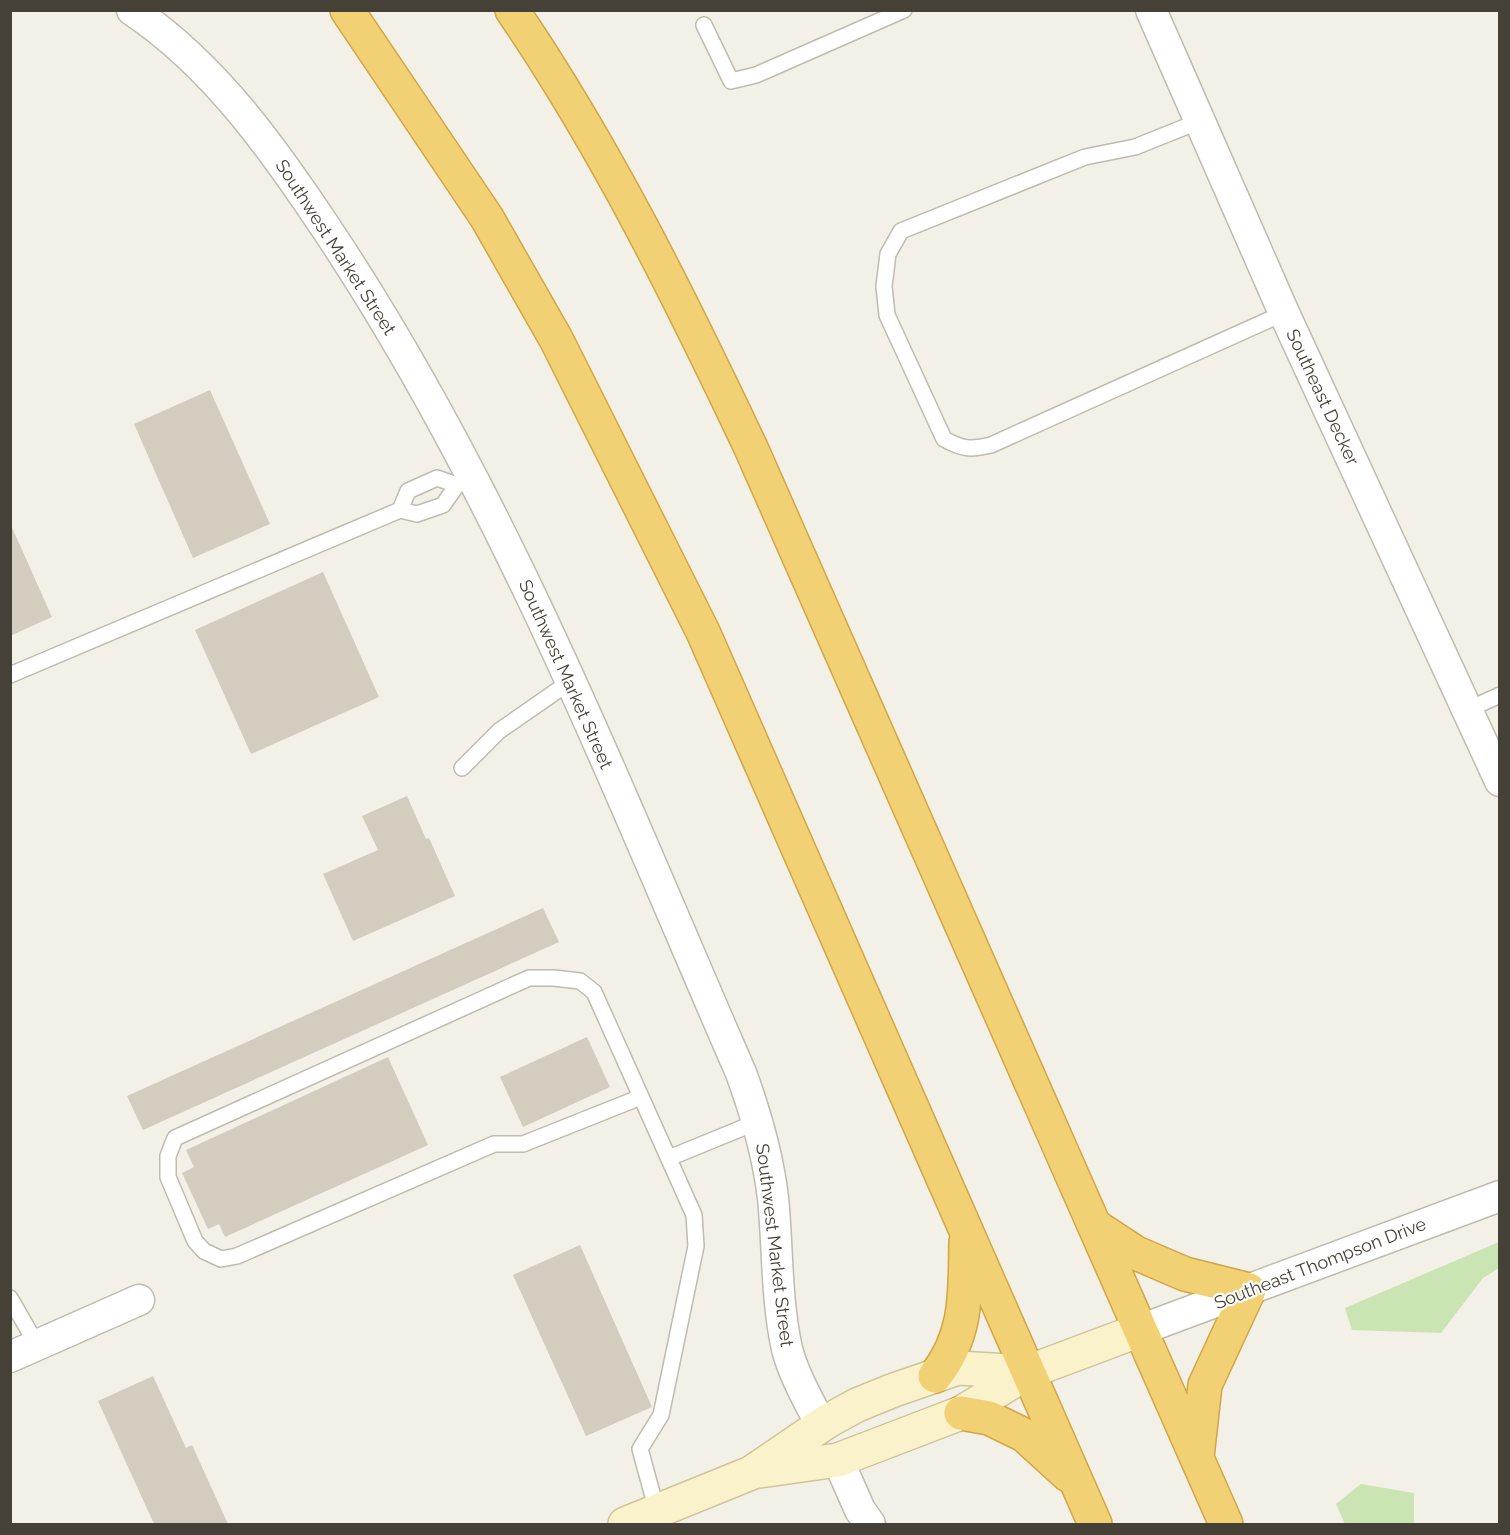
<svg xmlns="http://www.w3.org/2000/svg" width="1510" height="1535" font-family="Raleway,sans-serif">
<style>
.green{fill:#cbe4b4}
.building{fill:#d3cdbf}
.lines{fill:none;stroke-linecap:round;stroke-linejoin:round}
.lane-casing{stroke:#c0bbae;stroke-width:18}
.street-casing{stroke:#c0bbae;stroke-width:33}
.secondary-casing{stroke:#cfc59b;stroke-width:36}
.highway-casing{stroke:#d1a644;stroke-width:36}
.lane{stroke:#fff;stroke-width:15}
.street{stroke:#fff;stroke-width:30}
.secondary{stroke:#faf2cb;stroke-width:33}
.highway{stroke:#f2d074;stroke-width:33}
.labels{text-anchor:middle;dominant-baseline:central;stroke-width:4.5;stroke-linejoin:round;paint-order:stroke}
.street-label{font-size:18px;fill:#464137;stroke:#fff}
</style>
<rect width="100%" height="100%" fill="#f3f0e8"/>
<path class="green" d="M1499,1242v26l-16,10 -42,55 -89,-3 -7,-22z
M1361,1484l53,9v31h-69l-9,-20z"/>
<path class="building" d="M210,390l60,134 -77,34 -59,-134z
M10,523l42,94 -42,19z
M323,572l56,125 -128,57 -56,-124z
M407,796l19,43 3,-1 26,58 -102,45 -30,-67 55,-24 -16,-34z
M543,908l16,34 -416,188 -16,-34z
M587,1037l23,50 -87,40 -23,-50z
M388,1057l40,88 -203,92 -6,-13 -11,5 -26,-56 12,-6 -8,-17z
M580,1245l72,162 -66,29 -73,-161z
M153,1376l33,72 6,-3 36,79h-74l-56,-123z"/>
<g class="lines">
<defs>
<path id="lane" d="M704,25l27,56 25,-6 148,-65
M1200,121l-65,26 -50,10 -184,74 -13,23 -4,32 3,29 57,124c18,10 26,11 47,6l293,-132
M457,485l-20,-7 -29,13 -8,19 17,4 26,-9 14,-20 16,-8
M10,675l390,-165
M1467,710l33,-15
M462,768l37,-37 72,-50
M641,1097l-118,47h-29l-257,112 -16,3 -17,-8 -9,-10 -27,-64v-21l7,-18 354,-160h25l26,3 14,11 100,223 2,31 -35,169 -21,34 17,62
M669,1158l88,-36
M10,1298l27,47"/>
<path id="street" d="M132,10c84,56 145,144 200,227 172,260 285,552 409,836 15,41 27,82 32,125 5,50 3,101 14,151 7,27 22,52 34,76
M1151,10l133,303 216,468
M1140,1330l360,-134
M10,1357l129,-57
M838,1460l22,50 10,14"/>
<path id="secondary" d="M759,1471l79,-11 123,-47 67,-41 112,-42
M625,1524l126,-51 75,-51 31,-17 37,-15 64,-22 70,4"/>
<path id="highway" d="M347,10l140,208 69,121 147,293 392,892
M512,10c94,138 168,288 239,438l475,1076
M1095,1226l41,27 49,21 64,16 -44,95 -8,72
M935,1376c33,-41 30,-84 31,-134
M961,1413l28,5 35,17 44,40"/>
</defs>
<use href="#lane" class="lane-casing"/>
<use href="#street" class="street-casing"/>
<use href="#secondary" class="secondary-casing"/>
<use href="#highway" class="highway-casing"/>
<use href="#lane" class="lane"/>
<use href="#street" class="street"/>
<use href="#secondary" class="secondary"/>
<use href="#highway" class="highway"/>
</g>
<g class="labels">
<g class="street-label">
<text transform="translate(336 247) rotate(57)">Southwest Market Street</text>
<text transform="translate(1323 397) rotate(65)">Southeast Decker</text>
<text transform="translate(566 674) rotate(66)">Southwest Market Street</text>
<text transform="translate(775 1245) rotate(83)">Southwest Market Street</text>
<text transform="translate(1320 1263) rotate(-21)">Southeast Thompson Drive</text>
</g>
</g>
<rect width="1510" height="1535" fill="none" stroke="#464137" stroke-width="24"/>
</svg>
